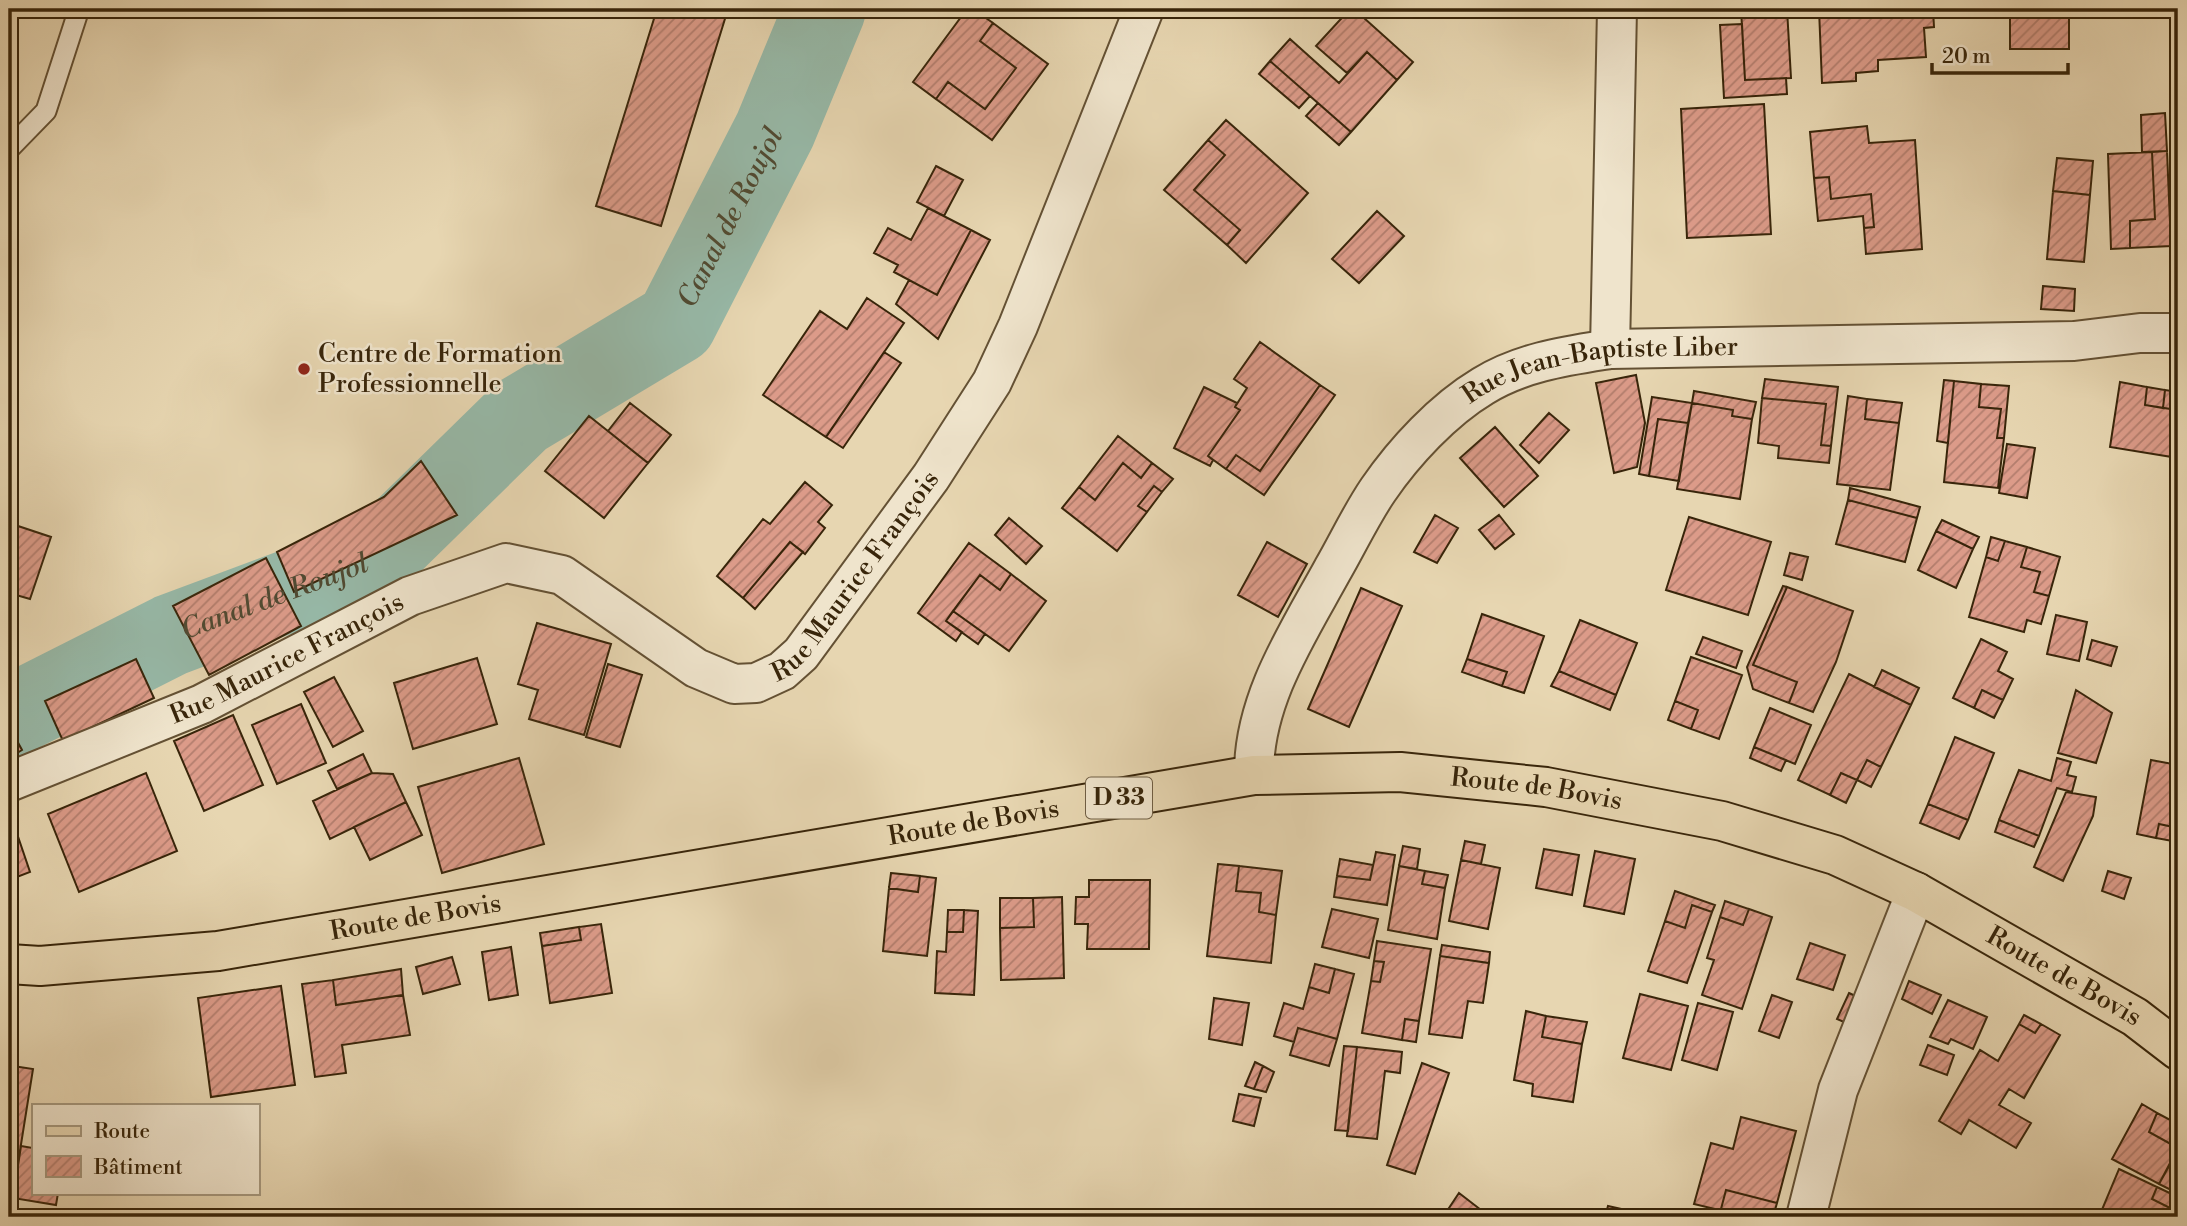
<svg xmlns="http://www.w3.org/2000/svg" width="2187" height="1226" font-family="'Libre Bodoni',serif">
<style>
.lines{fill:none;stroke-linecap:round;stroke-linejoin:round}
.river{stroke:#97b9a8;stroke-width:82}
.building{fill:url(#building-hatch);stroke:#38250a;stroke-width:2}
.lane-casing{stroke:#645134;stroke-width:23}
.street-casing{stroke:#645134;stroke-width:42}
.primary-casing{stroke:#38250a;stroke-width:42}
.lane{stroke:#efe4cc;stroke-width:19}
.street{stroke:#efe4cc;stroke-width:38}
.primary{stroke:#e7d6b1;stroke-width:38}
.poi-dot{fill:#8f2418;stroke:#efe4cc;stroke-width:2.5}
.labels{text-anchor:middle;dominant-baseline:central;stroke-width:5;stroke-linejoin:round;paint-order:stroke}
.shield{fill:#efe4cc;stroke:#6f5e44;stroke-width:2}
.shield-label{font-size:24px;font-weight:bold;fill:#38250a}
.poi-label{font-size:26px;fill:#38250a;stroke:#efe4cc;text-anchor:start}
.street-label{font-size:26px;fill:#38250a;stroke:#efe4cc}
.water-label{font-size:28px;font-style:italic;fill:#504a32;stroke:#efe4cc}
</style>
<defs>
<pattern id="building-hatch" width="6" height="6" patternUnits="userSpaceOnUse" patternTransform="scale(1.75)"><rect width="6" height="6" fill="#dc9b89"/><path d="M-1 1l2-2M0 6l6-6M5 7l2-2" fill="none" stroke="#b37e6e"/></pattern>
</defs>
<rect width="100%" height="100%" fill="#e7d6b1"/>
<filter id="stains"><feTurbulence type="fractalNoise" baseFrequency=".00286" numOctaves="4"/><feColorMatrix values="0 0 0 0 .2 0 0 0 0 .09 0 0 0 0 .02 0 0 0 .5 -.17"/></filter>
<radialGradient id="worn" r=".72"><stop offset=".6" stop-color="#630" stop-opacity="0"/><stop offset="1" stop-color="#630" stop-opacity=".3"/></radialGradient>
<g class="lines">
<path class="river" id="s1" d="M9,717l162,-82 204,-76 146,-143 155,-93 99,-193 50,-121"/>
</g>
<path class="building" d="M657,9h71l-67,217 -65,-20z
M967,9h6l20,14 -13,18 36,27 -31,41 -37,-27 -12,17 -23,-17z
M1350,9h4l59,53 -16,18 -30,-28 -20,21 -31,-27z
M1741,9h46l4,69 -46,2z
M1819,9h114l1,18 -10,1 2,29 -48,3v11l-22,2v8l-34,2z
M2010,9h59v40h-59z
M993,23l55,41 -56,76 -56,-41 12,-17 37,27 31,-41 -36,-27z
M1742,24l3,56 41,-2 1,16 -63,4 -4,-73z
M1290,39l49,44 28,-31 30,28 -46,52 -81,-71z
M1270,61l40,35 -11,12 -40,-34z
M1318,103l33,29 -12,13 -33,-29z
M1764,104l7,130 -84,4 -6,-129z
M2165,113l2,38 -25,1 -1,-37z
M1226,120l82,73 -62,70 -19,-18 13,-15 -46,-40 31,-35 -17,-15z
M1867,126l2,17 46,-3 7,109 -56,5 -2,-26 10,-1 -3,-33 -40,5 -2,-22 -15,1 -4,-46z
M1208,140l17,15 -31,35 46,40 -13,15 -63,-55z
M2167,151l4,95 -41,2v-27l25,-2 -3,-67z
M2152,152l3,67 -25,2v27l-19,1 -3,-95z
M2057,158l36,3 -3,34 -37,-4z
M936,166l27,14 -19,36 -27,-14z
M1829,177l2,22 40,-5 3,33 -10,1 -1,-12 -45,5 -4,-43z
M2053,191l37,4 -6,67 -37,-3z
M928,208l43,22 -34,65 -43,-23 4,-7 -24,-12 14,-25 23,12z
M1377,211l27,25 -45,47 -27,-24z
M971,230l19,10 -52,99 -42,-35 13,-24 28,15z
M2043,286l32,3 -1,22 -33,-2z
M867,298l37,25 -78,114 -63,-42 57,-84 27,18z
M1260,342l60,43 -60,86 -24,-16 -10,14 -18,-13 32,-46 -5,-3 12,-19 -13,-9z
M884,352l17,11 -58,85 -17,-11z
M1636,375l9,48 -8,44 -23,6 -18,-90z
M1765,379l73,8 -7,59 -10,-1 5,-41 -64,-6z
M1944,380l10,1 -6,62 -11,-2z
M1954,381l27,3 -2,23 22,2 -4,29h7l-6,50 -54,-6z
M2120,382l27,5 -2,18 33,5v48l-68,-11z
M1981,384l28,2 -5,52h-7l4,-29 -22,-2z
M1320,385l15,10 -71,100 -38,-26 10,-14 24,16z
M1204,387l33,16 -2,4 5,3 -32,46 5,4 -3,6 -36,-18z
M2147,387l18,3 -2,18 -18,-3z
M2165,390l13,2v18l-15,-2z
M1694,391l62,11 -4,17 -20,-3 1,-6 -41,-7z
M1848,396l19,3 -2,20 34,4 -9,67 -53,-6z
M1652,397l40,6 -4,20 -30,-4 -9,57 -10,-2z
M1762,398l64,6 -5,41 10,1 -2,17 -51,-5 1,-12 -21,-3z
M1867,399l35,4 -3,20 -34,-4z
M630,403l41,32 -23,28 -40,-32z
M1692,403l41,7 -1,6 20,3 -12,80 -63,-10z
M1549,413l20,17 -30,33 -19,-18z
M589,416l59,47 -44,55 -59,-47z
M1658,419l30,4 -9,58 -30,-5z
M1495,427l43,49 -34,31 -44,-49z
M1118,436l34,27 -11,15 -18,-15 -28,37 -16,-13z
M2007,444l28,4 -8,50 -28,-5z
M421,461l36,54 -163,77 -17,-40 107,-55z
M1123,463l18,15 11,-15 21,16 -11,13 -8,-6 -16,20 9,6 -30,39 -55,-43 17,-21 16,13z
M805,482l27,23 -14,17 7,6 -20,26 -15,-12 -47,56 -26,-22 46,-57 7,5z
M1154,486l8,6 -15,20 -9,-6z
M1850,488l70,19 -3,11 -69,-18z
M1848,500l69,18 -12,44 -69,-18z
M1435,515l23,13 -21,35 -23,-11z
M1499,515l15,19 -19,15 -16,-19z
M1689,517l82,25 -23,73 -82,-25z
M1009,518l33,28 -16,18 -31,-29z
M1942,520l37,17 -6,12 -37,-18z
M9,523l42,14 -21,62 -21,-6z
M1936,531l37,18 -17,39 -38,-18z
M1991,537l14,4 -7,20 -12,-4z
M2005,541l22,6 -6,20 19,5 -6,20 15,4 -8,28 -14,-4 -3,12 -55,-15 17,-60 12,4z
M790,542l13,10 -48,57 -12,-11z
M1267,542l40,22 -29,53 -40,-22z
M969,543l42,31 -11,16 -20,-15 -34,46 16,11 -6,9 -38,-28z
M2027,547l33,10 -11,39 -15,-4 6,-20 -19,-5z
M1790,553l18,4 -6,23 -18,-5z
M266,558l35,68 -92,49 -36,-69z
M1011,574l35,27 -37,50 -56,-40 27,-36 20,15z
M1783,586l4,1 -34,78 44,17 -8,21 -36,-14 -6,-22z
M1787,587l66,24 -17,51 -23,50 -24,-9 8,-21 -44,-17z
M1361,588l41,18 -53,121 -41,-18z
M953,611l32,23 -7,10 -32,-23z
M1482,614l62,22 -20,57 -22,-7 5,-14 -40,-13z
M2056,615l31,7 -8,39 -32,-7z
M1580,620l57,23 -21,52 -57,-24z
M537,623l74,21 -27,91 -55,-16 9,-29 -20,-6z
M1703,637l39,14 -6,17 -40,-14z
M1981,639l26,13 -9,19 15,8 -10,21 -21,-10 -8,18 -21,-10z
M2092,640l25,7 -6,19 -24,-7z
M1691,657l51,18 -23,64 -28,-10 7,-19 -23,-9z
M477,658l20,66 -84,25 -19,-66z
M136,659l18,39 -91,43 -18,-40z
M1467,659l40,13 -5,14 -40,-14z
M608,664l34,11 -22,72 -34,-10z
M1882,670l37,18 -8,17 -37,-18z
M1559,671l57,24 -6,15 -59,-24z
M1849,674l62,31 -30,62 -14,-7 -10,20 -16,-7 -11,22 -32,-15z
M334,677l29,54 -30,16 -29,-55z
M1982,690l21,10 -9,18 -20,-10z
M2076,690l36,23 -16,50 -38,-10z
M1675,701l23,9 -7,19 -23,-9z
M301,704l25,59 -49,21 -25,-59z
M1770,708l41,17 -16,39 -41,-17z
M233,715l30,70 -59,26 -30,-70z
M9,726l13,24 -13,8z
M1955,737l39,16 -26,67 -40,-16z
M1754,747l32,13 -5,11 -31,-13z
M363,754l9,19 -35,16 -9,-18z
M519,758l25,86 -102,29 -24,-86z
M2057,758l14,4 -4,13 9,2 -4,15 -15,-4 -18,48 -40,-16 20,-50 32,11z
M1867,760l14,7 -10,20 -14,-7z
M2151,760l27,5v63l-19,-4 -3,14 -19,-4z
M146,773l31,78 -98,41 -31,-78z
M372,773l21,1 13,28 -76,37 -17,-38z
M1841,773l16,7 -11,23 -16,-8z
M2066,792l30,5 -3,19 -30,65 -29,-14z
M406,802l16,33 -52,25 -16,-33z
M1928,804l40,16 -9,19 -39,-16z
M9,816h2l19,56 -21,8z
M1999,820l40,16 -5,11 -39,-15z
M2159,824l19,4v14l-22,-4z
M1465,841l20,4 -4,19 -20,-4z
M1403,846l17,3 -3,20 -18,-3z
M1544,849l35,6 -7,40 -36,-7z
M1595,851l40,8 -11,55 -40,-8z
M1376,852l19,3 -8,50 -53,-8 3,-21 33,4z
M1340,859l33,6 -3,15 -33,-4z
M1461,860l39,8 -12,61 -39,-8z
M1218,864l21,2 -3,25 25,2 -2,19 17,3 -5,48 -64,-7z
M1239,866l43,5 -6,44 -17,-3 2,-19 -25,-2z
M1399,866l26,5 -3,13 23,4 -8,51 -49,-9z
M1425,871l23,4 -3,13 -23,-4z
M2108,871l23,7 -7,21 -22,-8z
M891,873l29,3 -2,16 -29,-4z
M920,876l16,2 -9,78 -44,-5 6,-63 29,4z
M1089,880h61l-1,69h-62l1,-25h-13l1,-27h13z
M1675,891l40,14 -3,7 -20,-7 -7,23 -20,-7z
M1062,897l2,81 -63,2 -1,-52 34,-1 -1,-29z
M1000,898h33l1,29 -34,1z
M1725,901l24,8 -6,16 -23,-8z
M1692,905l20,7 -25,71 -39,-12 17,-50 20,7z
M1332,909l46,10 -9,39 -47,-11z
M1749,909l23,8 -30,92 -40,-14 12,-35 -7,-2 13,-41 23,8z
M948,910h16l-1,22h-16z
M964,910l14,1 -4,84 -39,-2 2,-42 9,1 1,-20h16z
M601,924l11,69 -62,10 -8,-57 39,-6 -2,-13z
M579,927l2,13 -39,6 -2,-13z
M1377,941l54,8 -12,72 -14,-2 -3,21 -40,-7 9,-52 9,1 4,-20 -10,-1z
M1810,943l35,12 -12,35 -36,-11z
M1442,945l48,7 -1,11 -49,-7z
M511,947l7,48 -29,5 -7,-48z
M1440,956l49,7 -6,40 -15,-2 -6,37 -33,-4z
M452,957l8,27 -37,10 -7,-27z
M1374,961l10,1 -4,20 -9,-1z
M1315,964l20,5 -6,24 -20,-6z
M401,969l2,26 -67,10 -3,-25z
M1335,969l19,5 -17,65 -39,-11 -4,14 -20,-6 10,-33 19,6 6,-22 20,6z
M333,980l3,25 67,-10 7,40 -68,10 4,28 -31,4 -13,-93z
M1909,981l32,14 -9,19 -30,-15z
M281,986l14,99 -84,12 -13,-99z
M1849,993l17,8 -13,25 -16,-7z
M1640,994l48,12 -17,64 -48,-12z
M1772,995l20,7 -13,36 -20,-7z
M1214,998l35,5 -7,42 -33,-6z
M1948,1000l39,17 -14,32 -22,-10 -3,5 -18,-7z
M1698,1003l35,9 -16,58 -35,-10z
M1526,1011l20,5 -4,21 40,7 -9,58 -41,-6 1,-12 -19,-4z
M2024,1015l17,9 -6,9 -16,-9z
M1546,1016l41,6 -5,22 -40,-7z
M1405,1019l14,2 -3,21 -14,-2z
M2019,1024l16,9 6,-9 19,11 -36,63 -15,-9 -10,16 32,18 -15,25 -47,-28 -8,14 -22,-13 41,-71 18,11z
M1298,1028l39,11 -8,27 -39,-11z
M1928,1045l26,10 -7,20 -27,-10z
M1344,1046l13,1 -9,84 -13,-1z
M1357,1047l45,5 -2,21 -15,-2 -8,68 -30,-3z
M1255,1062l8,4 -9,23 -9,-3z
M1422,1063l27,10 -34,101 -28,-9z
M13,1066l20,3 -14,88 -10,-2v-79h2z
M1263,1066l11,6 -8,20 -12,-3z
M1239,1094l22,4 -7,28 -21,-5z
M2142,1104l15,9 -8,19 29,16 -19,36 -47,-25z
M2157,1113l21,11v24l-29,-16z
M1741,1117l55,14 -19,72 -51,-13 -5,19 -2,1 -25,-6 17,-61 22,6z
M21,1146l12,2v45h25l-2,12 -43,-7z
M2178,1150v31l-5,10 -14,-7z
M2119,1169l38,18 -5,12 26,13v5h-66l-11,-5z
M2157,1187l21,10v15l-26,-13z
M1726,1190l51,13 -4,14h-20l-32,-8z
M1459,1193l22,17 -4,7h-34z
M1608,1206l49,11h-52z"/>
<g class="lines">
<defs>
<path id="lane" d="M9,149l37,-38 33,-102"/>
<g id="street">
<path d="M1610,349l7,-340"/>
<path id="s2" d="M1254,775c-1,-75 44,-142 79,-206 15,-26 28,-54 45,-79 26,-38 65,-80 105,-104 39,-24 83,-30 127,-37l464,-8 66,-8h38"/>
<path id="s3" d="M9,782l193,-78 208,-108 96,-33 56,12 134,93 38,16 22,-1 26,-12 19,-17 130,-177 61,-95 26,-56 126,-317"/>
<path d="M1806,1217l32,-127 78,-198"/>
</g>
<g id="primary">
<path id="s4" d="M9,964l31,2 178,-15 1036,-176 146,-3 146,15 176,34 113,34 81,37 219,125 43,33"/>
</g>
</defs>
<use href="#lane" class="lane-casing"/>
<use href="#street" class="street-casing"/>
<use href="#primary" class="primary-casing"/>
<use href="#lane" class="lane"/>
<use href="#street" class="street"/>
<use href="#primary" class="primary"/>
</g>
<circle class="poi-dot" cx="304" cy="369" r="7"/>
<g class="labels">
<rect class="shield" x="1086" y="777.5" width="66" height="41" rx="5"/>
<g class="shield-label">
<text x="1119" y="798">D 33</text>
</g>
<g class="poi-label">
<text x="318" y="354">Centre de Formation<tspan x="318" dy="30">Professionnelle</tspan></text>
</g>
<g class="street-label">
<text stroke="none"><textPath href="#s2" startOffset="583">Rue Jean-Baptiste Liber</textPath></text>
<text stroke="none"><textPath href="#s3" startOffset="976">Rue Maurice François</textPath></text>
<text stroke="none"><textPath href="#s3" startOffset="304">Rue Maurice François</textPath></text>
<text stroke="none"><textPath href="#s4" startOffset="1544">Route de Bovis</textPath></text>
<text stroke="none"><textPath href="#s4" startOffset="976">Route de Bovis</textPath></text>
<text stroke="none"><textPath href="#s4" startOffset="410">Route de Bovis</textPath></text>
<text stroke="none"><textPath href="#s4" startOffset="2110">Route de Bovis</textPath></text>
</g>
<g class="water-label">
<text stroke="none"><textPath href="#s1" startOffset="903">Canal de Roujol</textPath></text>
<text stroke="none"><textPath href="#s1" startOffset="292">Canal de Roujol</textPath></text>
</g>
</g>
<rect width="2187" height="1226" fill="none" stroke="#e7d6b1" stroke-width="35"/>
<rect x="10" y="10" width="2166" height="1205" fill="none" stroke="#38250a" stroke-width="3.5"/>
<rect x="18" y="18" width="2152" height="1191" fill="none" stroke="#38250a" stroke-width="2"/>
<rect x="32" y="1104" width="228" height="91" fill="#efe4cc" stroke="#a6987e" stroke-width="2"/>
<rect x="46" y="1126" width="35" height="10" fill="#e7d6b1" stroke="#a6987e" stroke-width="2"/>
<text x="94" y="1138" font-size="21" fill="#38250a">Route</text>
<rect x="46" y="1156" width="35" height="21" fill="url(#building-hatch)" stroke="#a6987e" stroke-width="2"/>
<text x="94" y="1174" font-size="21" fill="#38250a">Bâtiment</text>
<path d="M1932 63v10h136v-10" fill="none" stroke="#38250a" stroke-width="3.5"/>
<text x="1942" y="63" font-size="21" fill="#38250a" stroke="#efe4cc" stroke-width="5" paint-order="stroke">20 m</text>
<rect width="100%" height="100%" filter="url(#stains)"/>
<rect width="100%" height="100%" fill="url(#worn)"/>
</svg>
